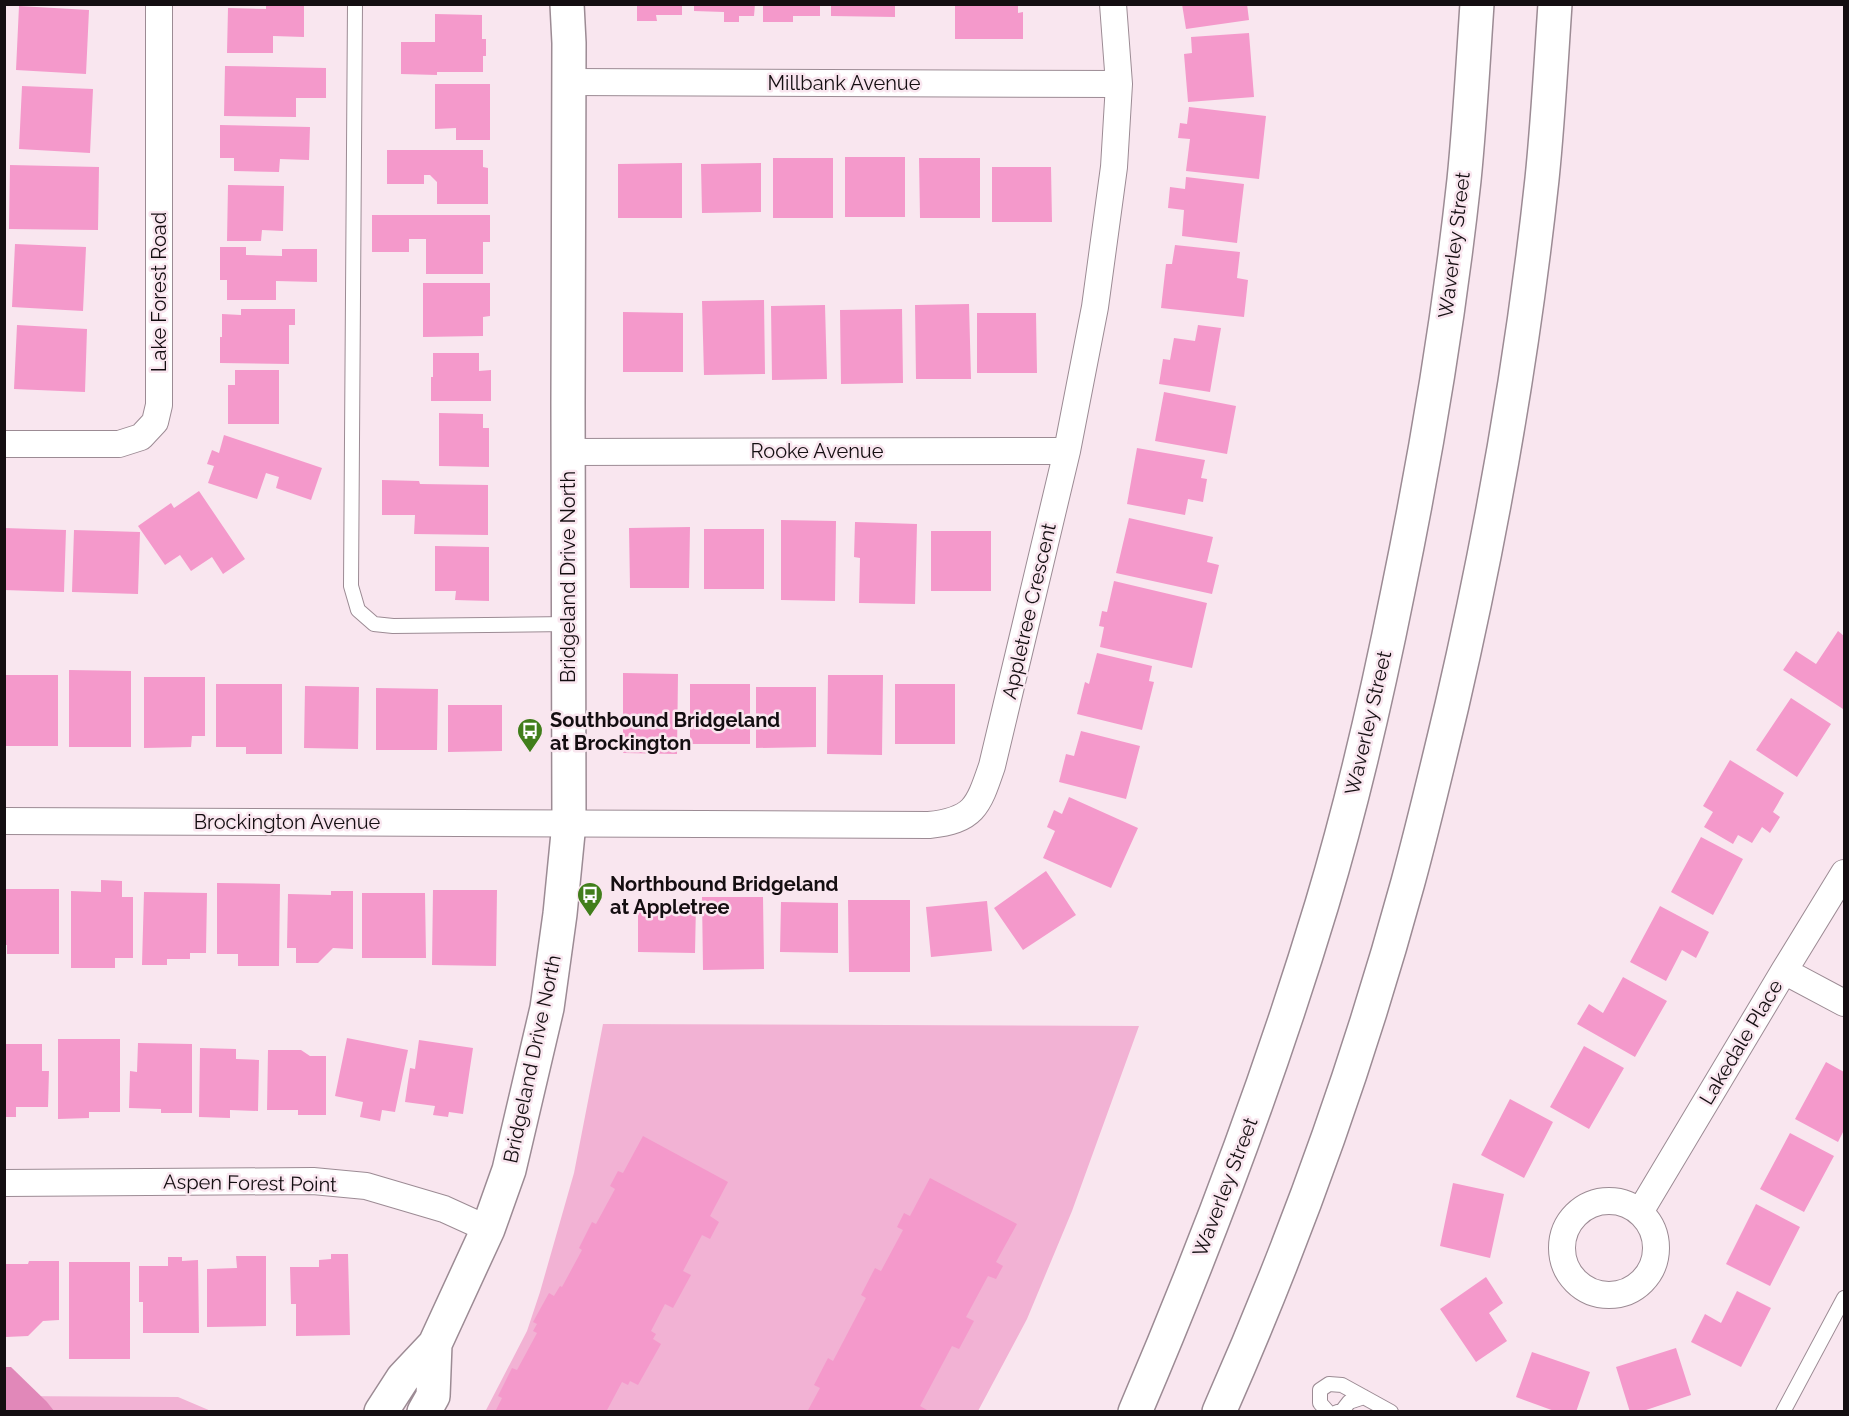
<svg xmlns="http://www.w3.org/2000/svg" width="1849" height="1416" font-family="Raleway,sans-serif">
<style>
.green{fill:#f2b2d4}
.forest{fill:#e188b9}
.building{fill:#f499cb}
.lines{fill:none;stroke-linecap:round;stroke-linejoin:round}
.service-casing{stroke:#9c8b94;stroke-width:16}
.minor-casing{stroke:#9c8b94;stroke-width:28}
.tertiary-casing{stroke:#9c8b94;stroke-width:36}
.secondary-casing{stroke:#9c8b94;stroke-width:36}
.service{stroke:#fff;stroke-width:14}
.minor{stroke:#fff;stroke-width:26}
.tertiary{stroke:#fff;stroke-width:33}
.secondary{stroke:#fff;stroke-width:33}
.labels{text-anchor:middle;dominant-baseline:central;stroke-width:5;stroke-linejoin:round;paint-order:stroke}
.street-label{font-size:20px;fill:#140e11;stroke:#f9e6ef}
.poi-label{font-size:20px;font-weight:bold;fill:#140e11;stroke:#f9e6ef;text-anchor:start}
</style>
<rect width="100%" height="100%" fill="#f9e6ef"/>
<path class="green" d="M603,1024l536,2 -67,185 -45,108 -49,92 -493,1 42,-81 13,-39 34,-119z
M5,1396l173,1 33,14 -206,1z"/>
<path class="forest" d="M4,1367h7l36,35 7,9h-49z"/>
<path class="building" d="M266,4h38v33l-31,-1v17h-46l1,-45 38,1z
M637,4h45v11h-26l1,6h-20z
M694,4h61l-1,12h-15v6h-15v-10l-30,-1z
M763,4h57v12h-27v6h-30z
M831,4h64v13l-64,-1z
M955,4h63v9l5,-1v27h-68z
M1182,4h65l2,16 -63,9z
M19,6l70,4 -3,64 -70,-4z
M435,14l47,1v24h4v17h-3v16h-46v3l-36,-1v-32h34z
M1249,33l5,64 -66,5 -4,-48 8,-1 -1,-16z
M225,66l101,2v30h-30v19l-72,-1z
M435,84h55v56h-34v-12l-21,1z
M22,86l71,3 -3,64 -71,-4z
M1189,107l77,9 -7,63 -73,-8 4,-32 -12,-1 2,-15 7,1z
M220,125l90,2 -1,33 -29,-1 -1,13 -45,-1v-13h-14z
M387,150h96v17l5,1v36h-51v-22l-7,-7h-6v9h-37z
M845,157h60v60h-60z
M773,158h60v60h-60z
M919,158h61v60h-60z
M682,163v55h-64v-54z
M761,163v49l-59,1 -1,-49z
M10,165l89,2 -1,63 -89,-1z
M992,167h59l1,55h-60z
M1186,177l58,7 -7,59 -55,-7 2,-26 -16,-2 2,-21 15,2z
M228,185l56,1 -1,45 -21,-1 -1,11h-34z
M372,215h118v27h-7v32h-57v-35h-17v13h-37z
M15,244l71,3 -3,64 -71,-4z
M1175,245l65,7 -3,26 11,2 -4,37 -83,-9 5,-44h6z
M220,247h26v8l36,1v-7h35v33l-41,-1v19h-49v-20h-7z
M423,283h67v33l-7,1v19l-60,1z
M764,300l1,74 -61,1 -2,-74z
M969,304l2,75h-55l-1,-74z
M825,305l2,74 -55,1 -1,-74z
M241,309h54v16h-6v39l-69,-1v-26h2v-23l19,1z
M902,309l1,74 -62,1 -1,-74z
M623,312l60,1v59h-60z
M977,313h59l1,60h-60z
M17,325l70,4 -2,63 -71,-3z
M1198,325l23,3 -11,64 -51,-8 4,-25 7,1 4,-22 21,3z
M433,353h46v18l12,-1v31h-60v-24h2z
M235,370h44v54h-51v-39h7z
M1164,392l72,14 -9,48 -72,-13z
M439,413l44,1v14h6v39l-50,-1z
M224,435l98,33 -11,32 -35,-12 3,-11 -13,-4 -9,26 -49,-16 6,-17 -7,-2 5,-14 7,3z
M1137,448l68,12 -4,18 6,1 -4,23 -15,-3 -3,16 -58,-11z
M382,480l37,1 1,3 68,1v50l-74,-1 1,-19h-33z
M199,491l46,68 -22,15 -11,-17 -21,14 -11,-16 -15,10 -27,-39 33,-23 3,5z
M1129,518l84,19 -6,25 12,3 -7,29 -96,-21z
M781,520l55,1 -1,80 -54,-1z
M855,522l62,2 -2,80 -56,-1 1,-45 -6,-1z
M690,527l-1,61h-59l-1,-60z
M4,528l62,2 -2,62 -60,-2z
M704,529h60v60h-60z
M74,530l66,2 -2,62 -66,-2z
M931,531h60v60h-60z
M435,546l54,1v54l-34,-1 1,-9h-21z
M1114,581l93,22 -15,65 -92,-21 4,-20 -5,-1 3,-15 5,1z
M1838,631l6,5 -1,73 -60,-39 13,-19 20,13z
M1097,653l55,13 -3,15 5,1 -12,48 -65,-16 8,-32 4,2z
M69,670l62,1v76h-62z
M623,673l55,1 -1,80 -54,-1z
M4,675h54v71h-54z
M828,675h55l-1,80 -55,-1z
M144,677h61v59h-13l-1,11 -47,1z
M216,684h66v70h-36v-7h-30z
M690,684h60v60h-60z
M895,684h60v60h-60z
M305,686l54,1 -1,62 -54,-1z
M756,687h60v60l-60,1z
M376,688l62,1 -1,61h-61z
M1791,698l40,26 -34,53 -41,-27z
M448,705h54v46l-54,1z
M1081,731l59,15 -14,53 -67,-17 7,-28 8,2z
M1730,760l54,33 -11,19 7,5 -10,16 -8,-6 -10,16 -14,-8 -5,9 -29,-17 9,-15 -10,-6z
M1069,797l69,31 -27,60 -68,-30 12,-27 -8,-4 7,-17 8,4z
M1701,837l42,22 -30,56 -42,-23z
M1046,871l30,44 -53,35 -29,-42z
M101,880l21,1v16h11v61h-18v10h-44v-77l30,1z
M217,883l63,1 -1,82h-41v-12h-21z
M4,889h55v65h-52v-9h-3z
M433,890h64l-1,76 -64,-1z
M331,891h22v58l-20,-1 -15,15h-22v-15h-9l1,-54 43,1z
M144,892l63,1 -1,60h-16v6h-23v6h-25z
M362,893h63l1,65h-64z
M702,897h61l1,72 -61,1z
M848,900h62v72h-61z
M987,901l5,50 -61,6 -5,-50z
M638,902l58,1 -1,50 -57,-1z
M781,902l57,1v50l-58,-1z
M1660,906l49,26 -13,26 -14,-8 -16,31 -36,-19z
M1623,977l44,24 -32,56 -58,-33 12,-20 14,9z
M347,1038l61,12 -13,62 -13,-2 -2,11 -20,-4 3,-15 -28,-6z
M58,1039h62v73h-31v6l-31,1z
M419,1040l54,8 -10,66 -14,-2 -1,5 -15,-2 2,-9 -30,-4 5,-34 5,1z
M138,1043l54,1v69h-31v-4l-32,-1 1,-37 7,1z
M4,1044h38v27h7l-1,36h-32v10h-12z
M1584,1046l40,22 -35,61 -39,-22z
M200,1048l36,1v10l23,1 -1,51 -28,-1v8l-31,-1z
M268,1050h33l9,6h16v59h-28v-5h-31z
M1826,1062l18,10v58l-6,12 -43,-23z
M1510,1099l43,23 -29,56 -43,-23z
M1790,1133l44,23 -30,56 -44,-23z
M643,1136l85,46 -18,34 9,6 -9,17 -8,-4 -19,36 8,4 -18,33 -8,-4 -14,27 5,3 -3,5 8,5 -23,41 -8,-4 -2,4 -6,-3 -16,30h-111l7,-14 -4,-2 14,-28 5,2 20,-37 -4,-2 4,-7 -4,-2 16,-29 5,3 6,-10 2,1 20,-37 -3,-2 13,-26 4,2 19,-35 -5,-3 8,-15 5,2z
M930,1178l87,46 -21,38 7,4 -7,13 -8,-3 -22,41 8,4 -15,28 -7,-3 -32,60 7,4 -1,2h-119l13,-24 -6,-3 14,-27 5,3 33,-63 -5,-3 14,-27 6,3 22,-41 -6,-3 7,-14 6,3z
M1453,1183l51,11 -14,64 -50,-12z
M1756,1204l44,23 -30,59 -44,-22z
M331,1254h17l2,81 -54,1v-32h-5l-1,-37h29v-7l12,-1z
M236,1256h30v70l-59,1v-58l30,-1z
M168,1257h14v4l16,-1 1,73h-56v-31h-4v-36h29z
M29,1261h30v59l-16,1 -15,15 -22,1 -2,-73h24z
M69,1262h61v97h-61z
M1486,1277l17,26 -14,10 18,28 -31,21 -36,-53z
M1737,1291l34,17 -30,59 -50,-25 14,-28 16,9z
M1676,1348l15,47 -51,17h-10l-14,-45z
M1532,1352l58,20 -14,40h-19l-41,-15z"/>
<g class="lines">
<defs>
<path id="service" d="M355,4l-4,582 7,24 16,14 19,2 175,-2
M1328,1412l-8,-9v-13l9,-6 13,1 49,27
M1337,1412l5,-1 7,-9 15,-5
M1783,1412l61,-114"/>
<path id="minor" d="M568,82l551,2
M4,444h115l22,-7 14,-15 4,-17v-401
M568,452l499,-1
M4,821l925,4c45,-5 49,-18 63,-59l75,-315 28,-144 19,-140 5,-83 -6,-80
M1784,971l60,32
M4,1183l309,-2 53,5 78,23 44,20
M1562 1248a47 47 0 1 1 94 0a47 47 0 1 1-94 0Z
M1640,1212l144,-241 60,-98"/>
<path id="tertiary" d="M381,1412l22,-34 32,-34 53,-115 21,-59 38,-162 13,-94 9,-91 -1,-419 1,-361 -2,-39
M424,1412l9,-16 2,-52"/>
<path id="secondary" d="M1135,1412c71,-166 135,-336 187,-508 31,-103 55,-208 76,-313 28,-136 51,-273 66,-411 6,-59 9,-117 13,-176
M1219,1412c76,-172 140,-350 189,-530 16,-59 30,-118 44,-177 40,-173 71,-349 90,-526 6,-58 9,-116 13,-175"/>
</defs>
<use href="#service" class="service-casing"/>
<use href="#minor" class="minor-casing"/>
<use href="#tertiary" class="tertiary-casing"/>
<use href="#secondary" class="secondary-casing"/>
<use href="#service" class="service"/>
<use href="#minor" class="minor"/>
<use href="#tertiary" class="tertiary"/>
<use href="#secondary" class="secondary"/>
</g>
<defs>
<symbol id="bus-pin" viewBox="-11 -11 22 30"><path d="M0 17L-7.5 6A9.5 9.5 0 1 1 7.5 6Z" fill="#417e1b" stroke="#f9e6ef"/><path d="M-5-6H5V4H4V6H2V4H-2V6H-4V4H-5ZM-3.5-4V0h7V-4ZM-3.5 1.2v1.5H-2V1.2ZM2 1.2v1.5H3.5V1.2Z" fill="#fff"/></symbol>
</defs>
<g fill-rule="evenodd">
<use href="#bus-pin" x="515" y="716" width="30" height="40"/>
<use href="#bus-pin" x="575" y="880" width="30" height="40"/>
</g>
<g class="labels">
<g class="street-label">
<text x="844" y="83">Millbank Avenue</text>
<text transform="translate(1454 245) rotate(-83)">Waverley Street</text>
<text transform="translate(159 292) rotate(-90)">Lake Forest Road</text>
<text x="817" y="451">Rooke Avenue</text>
<text transform="translate(568 577) rotate(-90)">Bridgeland Drive North</text>
<text transform="translate(1029 611) rotate(-77)">Appletree Crescent</text>
<text transform="translate(1368 723) rotate(-77)">Waverley Street</text>
<text x="287" y="822">Brockington Avenue</text>
<text transform="translate(1741 1042) rotate(-59)">Lakedale Place</text>
<text transform="translate(532 1059) rotate(-78)">Bridgeland Drive North</text>
<text transform="translate(250 1183) rotate(1)">Aspen Forest Point</text>
<text transform="translate(1225 1187) rotate(-69)">Waverley Street</text>
</g>
<g class="poi-label">
<text x="550" y="720">Southbound Bridgeland<tspan x="550" dy="23">at Brockington</tspan></text>
<text x="610" y="884">Northbound Bridgeland<tspan x="610" dy="23">at Appletree</tspan></text>
</g>
</g>
<rect width="1849" height="1416" fill="none" stroke="#140e11" stroke-width="12"/>
</svg>
